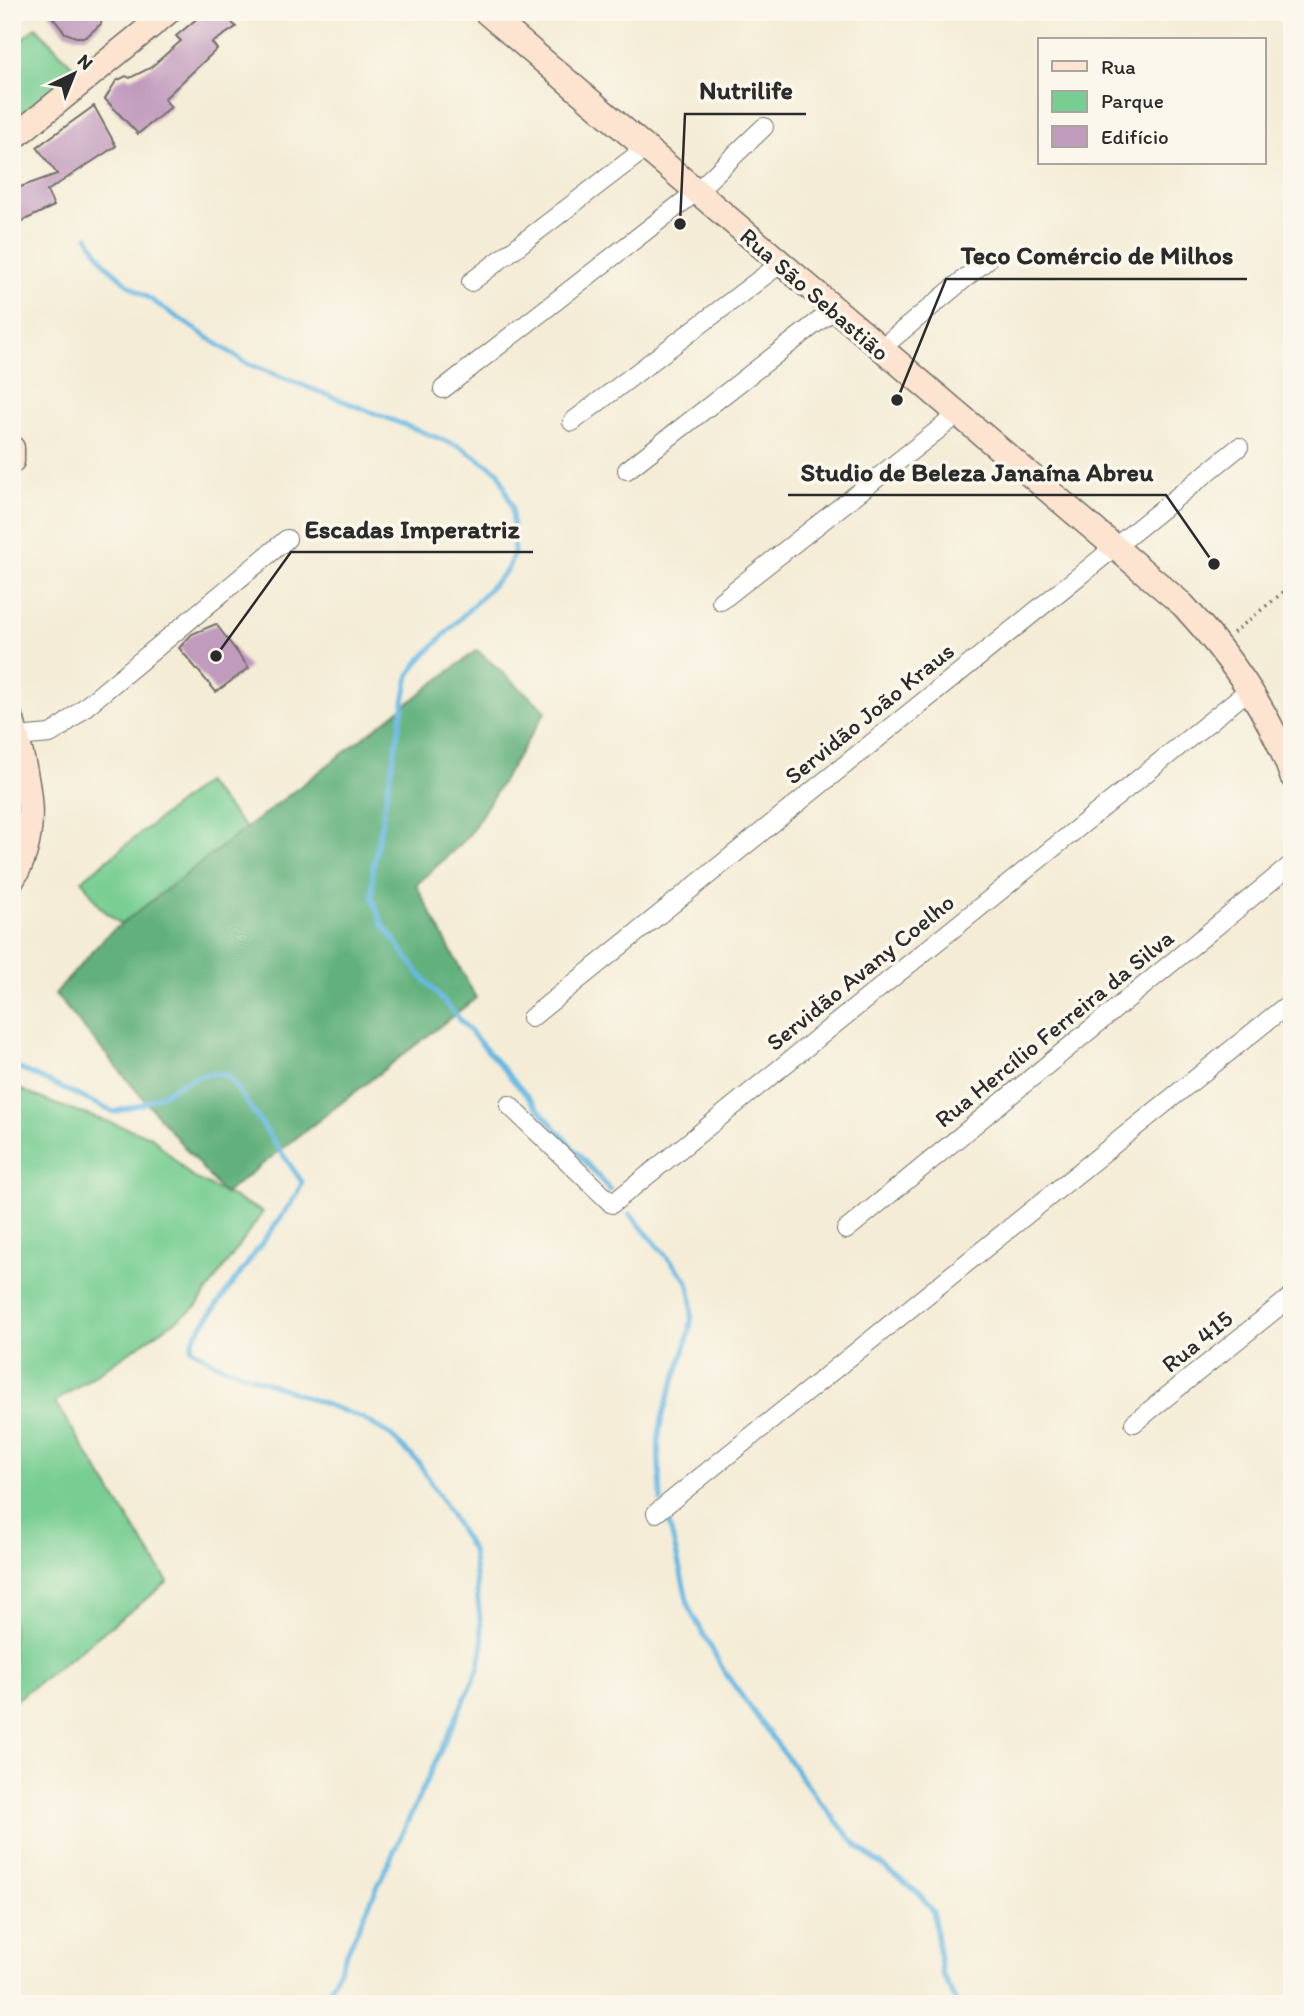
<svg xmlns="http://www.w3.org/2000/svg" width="1304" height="2016" font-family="Itim,sans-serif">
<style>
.green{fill:#78ce92;stroke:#527c5e;stroke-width:2}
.forest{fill:#62b17c;stroke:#466e54;stroke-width:2}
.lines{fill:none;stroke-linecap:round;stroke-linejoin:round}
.stream{stroke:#66b8e2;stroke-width:5}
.building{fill:#c19bbd}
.street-casing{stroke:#716f67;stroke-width:20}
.secondary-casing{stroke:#716f67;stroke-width:27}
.path{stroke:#716f67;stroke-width:3.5;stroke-dasharray:2 5;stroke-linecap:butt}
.street{stroke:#fff;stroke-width:18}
.secondary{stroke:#fde4d1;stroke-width:24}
.labels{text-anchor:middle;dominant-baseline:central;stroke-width:7;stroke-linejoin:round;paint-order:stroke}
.street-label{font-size:24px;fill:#2b2b2b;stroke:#fbf7ec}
.leader{fill:none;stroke:#2b2b2b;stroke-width:2.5}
.callout-dot{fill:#2b2b2b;stroke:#fbf7ec;stroke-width:2.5}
.callout-label{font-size:26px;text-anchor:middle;font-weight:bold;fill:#2b2b2b;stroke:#fbf7ec;stroke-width:7;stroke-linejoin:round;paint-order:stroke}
</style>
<rect width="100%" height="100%" fill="#fbf7ec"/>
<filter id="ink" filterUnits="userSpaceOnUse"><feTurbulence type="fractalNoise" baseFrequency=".0143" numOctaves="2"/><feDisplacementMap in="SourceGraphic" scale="14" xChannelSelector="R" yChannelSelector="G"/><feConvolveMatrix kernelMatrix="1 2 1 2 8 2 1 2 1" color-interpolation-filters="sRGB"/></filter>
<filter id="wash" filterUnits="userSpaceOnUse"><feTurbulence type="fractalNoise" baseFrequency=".00686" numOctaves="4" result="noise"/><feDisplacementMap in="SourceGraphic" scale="28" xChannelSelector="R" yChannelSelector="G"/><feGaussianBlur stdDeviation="1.57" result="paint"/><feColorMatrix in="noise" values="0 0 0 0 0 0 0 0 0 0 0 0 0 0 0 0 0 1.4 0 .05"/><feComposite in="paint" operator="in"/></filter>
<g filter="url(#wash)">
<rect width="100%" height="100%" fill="#f4ecd6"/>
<path class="green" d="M36,27l42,45 -66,55v-79z
M205,782l46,52 -127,93 -24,-20 -18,-27z
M12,1086l43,18 96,32 41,41 71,35 -67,95 -141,95 113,180 -156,121z"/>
<path class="forest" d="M477,650l69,61 -79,127 -51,47 60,113 -252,196 -169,-200 51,-58z"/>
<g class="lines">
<path class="stream" d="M88,237l18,28 23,20 117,78 215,84 38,25 13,35 2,46 -7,17 -88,91 -10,14 -36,193 -1,29 10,26 35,48 193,219
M12,1065l102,47c9,-3 19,-5 28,-8 26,-9 59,-41 87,-27l73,105 -5,13 -103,142 -3,11 24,15 147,55 26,15 31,30 53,87 11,94 -5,26 -155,334
M630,1214l57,66c19,51 -23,106 -28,156 -2,21 2,44 2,65
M668,1518l21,90 36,65 88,120 45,54 59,45 16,19 9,62 15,31"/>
</g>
<g id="blocks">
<path class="building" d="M48,12h55l-2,12 -15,13h-10l-11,-4z
M205,12h18l13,15 -24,16 5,6 -53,50 7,8 -33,27 -33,-35 11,-18 10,-5 4,2 20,-10 31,-27 -5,-5z
M94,106l22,40 -69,45 7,15 -42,20v-36l45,-16 -20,-27z
M216,624l33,44 -33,24 -37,-44 13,-14z"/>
</g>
</g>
<g filter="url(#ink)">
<use href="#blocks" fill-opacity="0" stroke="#716f67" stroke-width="2"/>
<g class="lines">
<defs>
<path id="street" d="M471,282l175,-134
M879,350l108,-90
M443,389l254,-198 67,-64
M572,422l208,-158
M627,470l206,-160
M721,601l236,-186
M17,737l33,-3 10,-6 227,-189
M531,1018l708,-571
M509,1105l103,99 638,-515
M846,1230l446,-366
M1134,1423l158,-127
M656,1513l636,-512"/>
<path id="secondary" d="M486,12l697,593c46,50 87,106 109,171
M12,139l156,-127
M12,448v13
M12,720c14,53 32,110 0,160"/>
</defs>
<use href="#street" class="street-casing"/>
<use href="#secondary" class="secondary-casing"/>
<path class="path" d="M1233,633l59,-48"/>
<use href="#street" class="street"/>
<use href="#secondary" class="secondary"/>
</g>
</g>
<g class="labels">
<g class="street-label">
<text transform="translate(815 294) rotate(41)">Rua São Sebastião</text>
<text transform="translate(869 713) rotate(-39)">Servidão João Kraus</text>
<text transform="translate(860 972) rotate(-39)">Servidão Avany Coelho</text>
<text transform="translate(1054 1028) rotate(-39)">Rua Hercílio Ferreira da Silva</text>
<text transform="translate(1197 1341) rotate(-39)">Rua 415</text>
</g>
</g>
<path class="leader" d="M680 224L685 114H806M897 400L946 279H1247M1214 564L1166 495H788M216 656L291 552H533"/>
<g class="callout-dot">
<circle cx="680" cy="224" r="7"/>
<circle cx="897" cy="400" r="7"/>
<circle cx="1214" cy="564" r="7"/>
<circle cx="216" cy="656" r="7"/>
</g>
<g class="callout-label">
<text x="746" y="99">Nutrilife</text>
<text x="1097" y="264">Teco Comércio de Milhos</text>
<text x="977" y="481">Studio de Beleza Janaína Abreu</text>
<text x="412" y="538">Escadas Imperatriz</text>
</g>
<rect width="1304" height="2016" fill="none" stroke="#fbf7ec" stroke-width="42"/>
<rect x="1038" y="38" width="228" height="126" fill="#fbf7ec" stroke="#a8a59f" stroke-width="2"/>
<rect x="1052" y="61" width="35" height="10" fill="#fde4d1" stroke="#a8a59f" stroke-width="2"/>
<text x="1101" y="74" font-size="21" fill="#2b2b2b">Rua</text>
<rect x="1052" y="91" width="35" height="21" fill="#78ce92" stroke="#a8a59f" stroke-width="2"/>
<text x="1101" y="108" font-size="21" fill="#2b2b2b">Parque</text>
<rect x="1052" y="126" width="35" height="21" fill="#c19bbd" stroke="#a8a59f" stroke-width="2"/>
<text x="1101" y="144" font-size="21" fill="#2b2b2b">Edifício</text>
<g transform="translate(74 74) rotate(43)" stroke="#fbf7ec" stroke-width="5" paint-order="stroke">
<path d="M0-5L12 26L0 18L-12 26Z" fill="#2b2b2b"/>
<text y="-10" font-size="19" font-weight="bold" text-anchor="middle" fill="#2b2b2b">N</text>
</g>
</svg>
